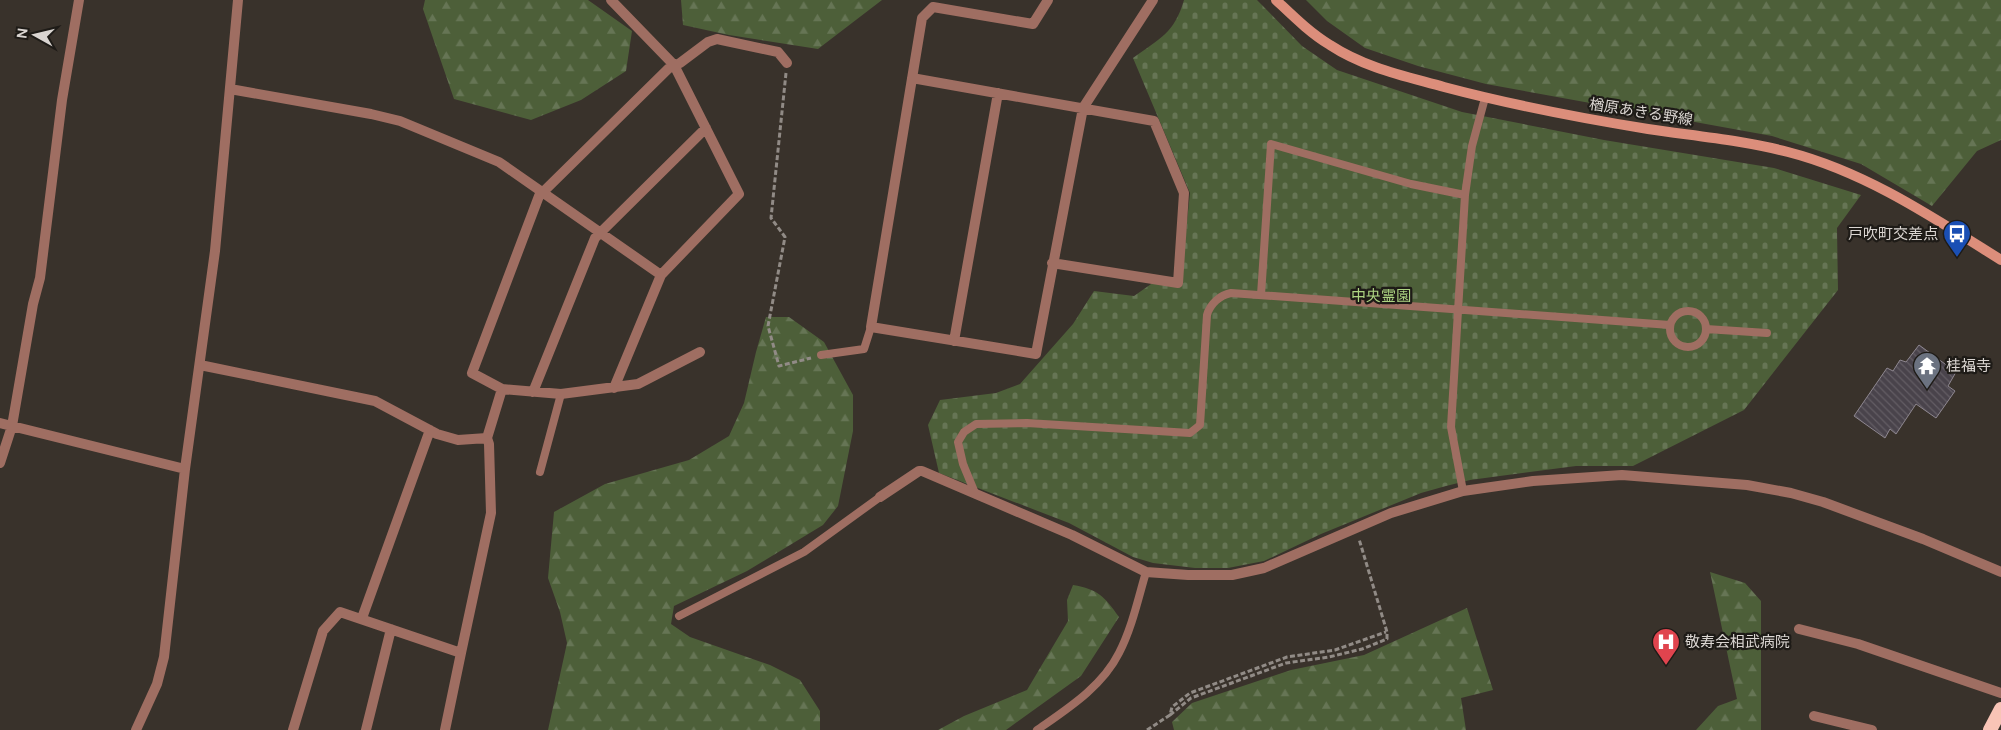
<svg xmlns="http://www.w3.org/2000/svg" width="2001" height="730" font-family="'DM Sans','Noto Sans JP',sans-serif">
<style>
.forest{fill:url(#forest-firs)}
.cemetery{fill:url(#cemetery-stones)}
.building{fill:url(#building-back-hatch);stroke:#8e8790}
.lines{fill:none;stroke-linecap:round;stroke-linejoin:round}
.path{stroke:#918b86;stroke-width:3;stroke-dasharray:5 2.5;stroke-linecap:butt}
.service{stroke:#9f6e62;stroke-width:8}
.minor{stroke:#9f6e62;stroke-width:10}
.secondary{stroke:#dc8e7b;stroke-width:10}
.trunk{stroke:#f8c4b6;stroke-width:14}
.labels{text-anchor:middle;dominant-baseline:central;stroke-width:4.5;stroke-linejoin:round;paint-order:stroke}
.street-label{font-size:15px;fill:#dad5d1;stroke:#1e1b17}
.poi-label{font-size:15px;fill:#dad5d1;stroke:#1e1b17;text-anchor:start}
.park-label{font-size:15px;fill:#add482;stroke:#1e1b17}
</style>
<defs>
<pattern id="forest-firs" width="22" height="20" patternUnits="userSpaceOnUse" patternTransform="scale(1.25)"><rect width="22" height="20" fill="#4d5f39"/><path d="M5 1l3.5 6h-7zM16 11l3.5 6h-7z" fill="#667555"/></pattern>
<pattern id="cemetery-stones" width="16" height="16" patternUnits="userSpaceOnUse" patternTransform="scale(1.25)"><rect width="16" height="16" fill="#4d5f39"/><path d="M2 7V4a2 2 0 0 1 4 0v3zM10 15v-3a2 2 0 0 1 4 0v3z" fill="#667555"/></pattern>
<pattern id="building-back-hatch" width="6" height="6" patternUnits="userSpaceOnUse" patternTransform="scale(1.25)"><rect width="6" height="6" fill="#49434b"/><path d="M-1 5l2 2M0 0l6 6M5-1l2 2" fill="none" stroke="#635d64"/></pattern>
</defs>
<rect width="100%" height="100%" fill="#39322b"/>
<path class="forest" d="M425,0h163l44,31 -6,40 -45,29 -50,20 -77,-21 -31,-90z
M681,0h201l-64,49 -89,-14 -46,-10z
M1306,0h695v140l-24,11 -45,55 -71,-42 -89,-28 -286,-52 -68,-18 -53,-18 -38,-27z
M766,317h23l35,25 29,53v36l-15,75 -15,19 -76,46 -73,35 -3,18 19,13 80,28 30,15 20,31v19h-272l19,-87 -7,-31 -12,-34 6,-66 51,-28 84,-24 40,-24 15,-33 12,-51z
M1710,572l35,11 16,18v129h-65l22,-24 19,-7z
M1073,585c25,4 32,12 46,32l-38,59 -75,54h-68l26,-14 63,-26 41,-69 -1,-21z
M1467,608l26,82 -32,8 5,32h-292l-2,-8 20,-19 99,-33 73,-15z"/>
<path class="cemetery" d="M1184,0h73l45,46 35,24 125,42 142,28 170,28 87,27 -24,33 1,62 -94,120 -111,56h-57l-106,14 -24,6 -25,7 -100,41 -57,27 -36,7h-33l-42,-5 -20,-6 -64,-34 -130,-50 -11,-48 12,-25 56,-7 24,-9 53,-60 21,-33 40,5 20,-14 26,5 10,-94 -57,-135c27,-20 41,-24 51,-58z"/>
<path class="building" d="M1919,345l37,27 -8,14 7,5 -19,27 -20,-14 -20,30 -6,-5 -5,9 -31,-22 33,-48 6,3 7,-11 6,2z"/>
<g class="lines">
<path class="path" d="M786,73l-15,145 14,19 -17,89 11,40 32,-8
M1170,715l21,-17 95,-35 43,-6 33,-8 25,-10v-7l-28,-93
M1147,730l23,-15 2,-8 18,-14 97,-36 48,-7 51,-18"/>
<path class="service" d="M1261,295l10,-151 140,40 54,11
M1670 329a18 18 0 1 1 36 0a18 18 0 1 1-36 0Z
M1706,329l61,4
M821,355l43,-6 7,-22
M540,472l21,-78
M1463,491l-12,-64 14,-232 7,-49 13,-48
M975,493l-12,-29 -5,-22 6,-10 12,-8 51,-1 163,10 10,-8 7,-110c3,-11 13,-20 24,-22l439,32
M679,616l125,-64 76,-55
M1037,730c30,-21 65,-43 82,-77 13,-25 19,-54 27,-81"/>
<path class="minor" d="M1048,0l-15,24 -100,-17 -11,11 -51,309 165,27 47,-246 70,-108
M912,78l242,43 30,72 -6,90 -126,-20
M230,89l141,25 29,7 99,41 162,113 78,-81 -65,-129 -63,-65
M954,341l44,-248
M200,365l175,36 62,33 21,6 29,-2
M614,388l47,-113
M502,389l59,5 77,-10 62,-32
M533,392l62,-154 111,-110
M0,423l185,46
M0,463l12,-37 21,-122 7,-26 22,-178 17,-100
M880,497l39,-26h3l150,64 74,37 42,3h44l32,-7 127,-55 72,-22 70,-10 89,-6 125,10 44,8 32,9 100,37 78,33
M362,618l68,-188
M1799,629l59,15 143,49
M1814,716l58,14
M136,730l21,-46 7,-27 21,-188 30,-218 23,-251
M293,730l30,-99 17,-19 121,41 30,-140 -2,-69 -2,-6 15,-49 -30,-16 67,-177 130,-128 11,-5 28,-21 9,-3 61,13 9,11
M366,730l25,-101
M445,730l16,-77"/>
<path class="secondary" d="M1276,0c17,16 34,33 54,45 35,23 75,31 114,42 68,18 136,31 204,42 47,7 94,11 140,23 78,20 146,66 213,108"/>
<path class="trunk" d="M1990,730l11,-21"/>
</g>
<defs>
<symbol id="bus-pin" viewBox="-11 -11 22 30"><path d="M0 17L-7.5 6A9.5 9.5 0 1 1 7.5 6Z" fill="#1a4fb4" stroke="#1e1b17"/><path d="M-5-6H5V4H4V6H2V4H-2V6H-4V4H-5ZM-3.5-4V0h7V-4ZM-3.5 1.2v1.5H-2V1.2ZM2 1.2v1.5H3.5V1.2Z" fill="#fff"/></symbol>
<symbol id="temple-pin" viewBox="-11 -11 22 30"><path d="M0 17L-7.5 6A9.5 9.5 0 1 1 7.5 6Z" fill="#6b7280" stroke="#1e1b17"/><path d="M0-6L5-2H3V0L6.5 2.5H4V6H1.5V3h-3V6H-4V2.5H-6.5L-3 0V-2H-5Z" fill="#fff"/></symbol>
<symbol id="hospital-pin" viewBox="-11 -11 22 30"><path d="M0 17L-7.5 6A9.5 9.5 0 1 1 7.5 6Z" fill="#e0444e" stroke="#1e1b17"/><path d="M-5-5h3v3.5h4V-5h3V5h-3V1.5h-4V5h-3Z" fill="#fff"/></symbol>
</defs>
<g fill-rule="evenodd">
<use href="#bus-pin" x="1941" y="218" width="32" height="43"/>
<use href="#temple-pin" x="1911" y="350" width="32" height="43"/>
<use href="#hospital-pin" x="1650" y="626" width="32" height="43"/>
</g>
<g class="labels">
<g class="street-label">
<text transform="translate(1641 112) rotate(9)">楢原あきる野線</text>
</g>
<g class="poi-label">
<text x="1938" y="234" text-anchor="end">戸吹町交差点</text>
<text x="1946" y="366">桂福寺</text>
<text x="1685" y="642">敬寿会相武病院</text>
</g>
<g class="park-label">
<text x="1381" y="296">中央霊園</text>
</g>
</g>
<g transform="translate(35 35) rotate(278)" stroke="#1e1b17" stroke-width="4" paint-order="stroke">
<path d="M0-4L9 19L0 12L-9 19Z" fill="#dad5d1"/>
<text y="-8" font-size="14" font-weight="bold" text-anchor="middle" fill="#dad5d1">N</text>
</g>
</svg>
